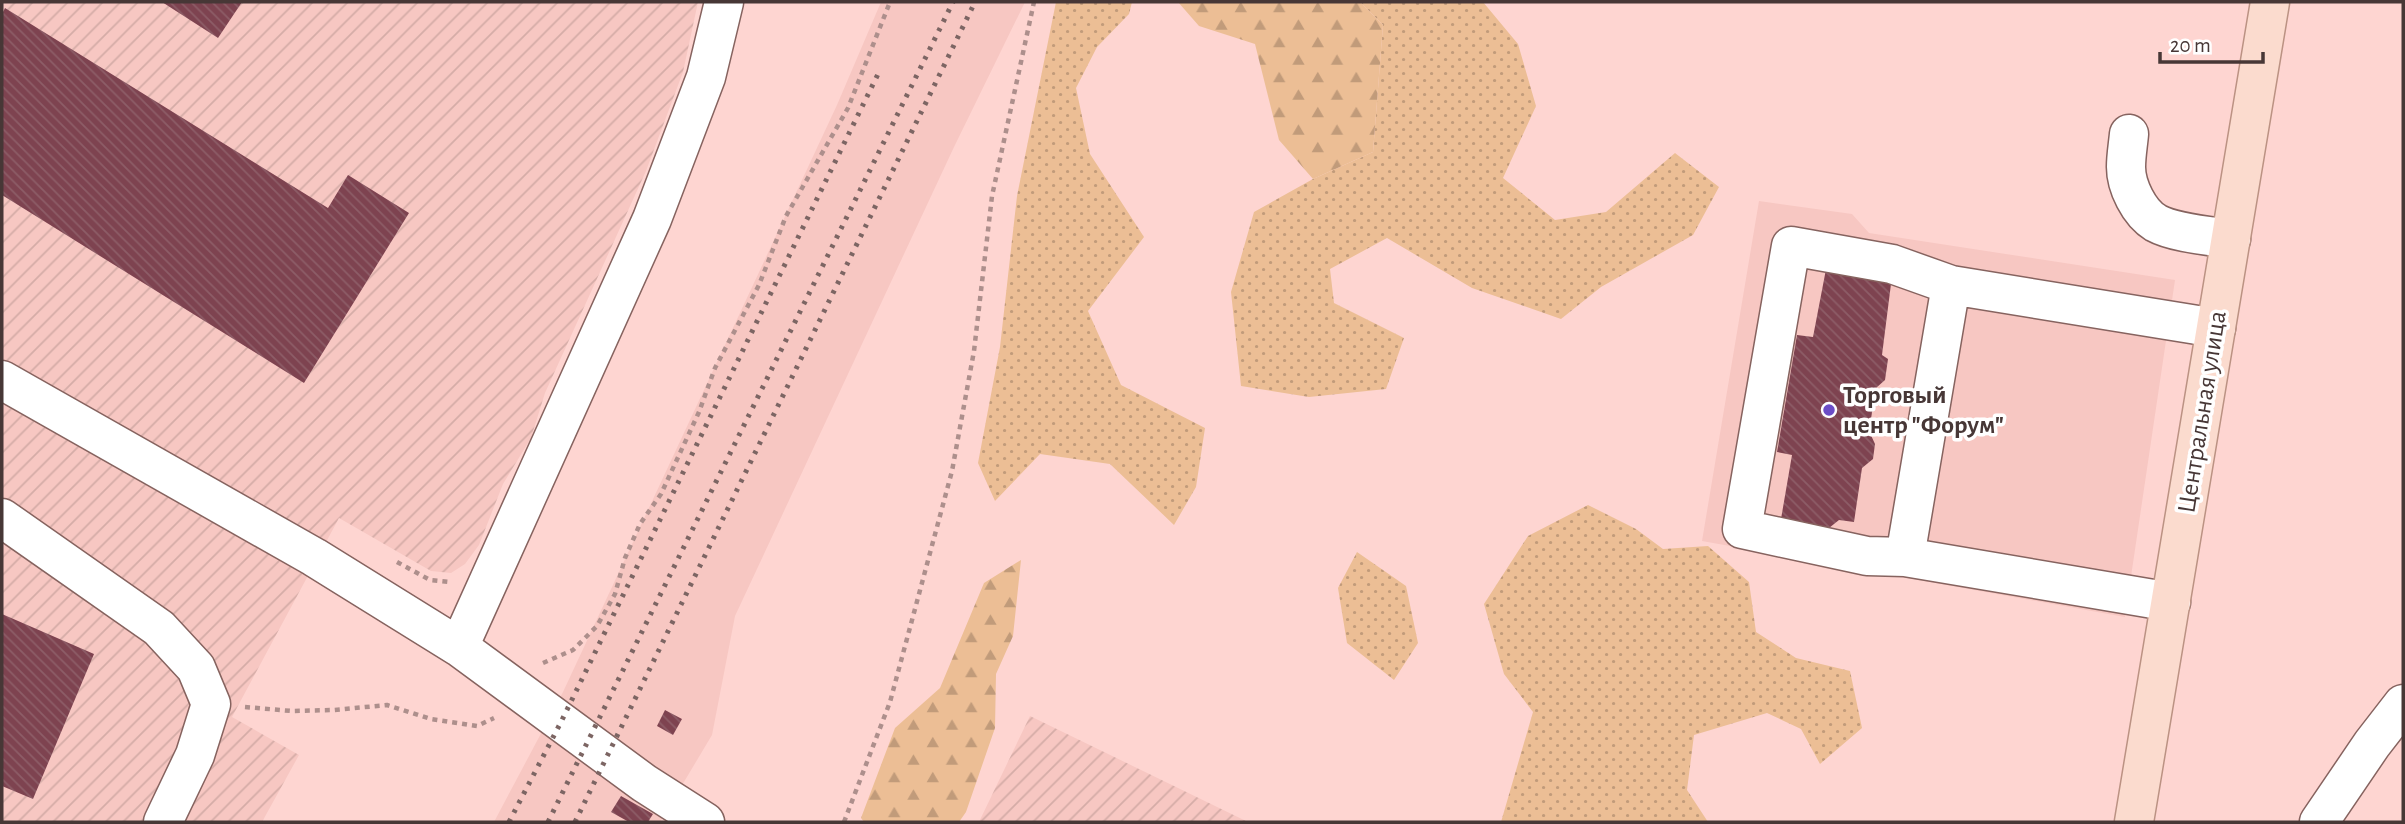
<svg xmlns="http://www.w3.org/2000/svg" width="2405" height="824" font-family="'Alegreya Sans',sans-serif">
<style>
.built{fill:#f7c7c2}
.industrial{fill:url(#industrial-furrows)}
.grass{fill:url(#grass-dots)}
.forest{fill:url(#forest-firs)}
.building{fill:url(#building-back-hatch)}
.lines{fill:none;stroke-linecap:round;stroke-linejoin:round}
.minor-casing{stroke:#86635f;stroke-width:41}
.major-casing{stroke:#bb9283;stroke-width:41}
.path{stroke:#ad8f8c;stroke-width:4.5;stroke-dasharray:5 5;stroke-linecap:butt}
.minor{stroke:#fff;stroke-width:38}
.major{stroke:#fbdbce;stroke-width:38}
.rail{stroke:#7c6563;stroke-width:5;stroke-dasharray:3.5 7;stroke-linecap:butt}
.poi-dot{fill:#6b4dc7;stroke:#fff;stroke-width:2.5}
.labels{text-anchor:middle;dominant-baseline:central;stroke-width:7;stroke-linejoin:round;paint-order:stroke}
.poi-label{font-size:26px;font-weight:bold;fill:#473736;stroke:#fff;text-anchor:start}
.street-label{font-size:26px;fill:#473736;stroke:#fff}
</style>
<defs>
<pattern id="industrial-furrows" width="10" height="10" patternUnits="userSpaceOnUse" patternTransform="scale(1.75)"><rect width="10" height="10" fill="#f7c7c2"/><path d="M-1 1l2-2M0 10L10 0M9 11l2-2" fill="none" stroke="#d5aca7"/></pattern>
<pattern id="grass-dots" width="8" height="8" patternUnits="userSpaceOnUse" patternTransform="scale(1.75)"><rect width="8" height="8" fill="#ecbe95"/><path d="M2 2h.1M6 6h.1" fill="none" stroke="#c19b7a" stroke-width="1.8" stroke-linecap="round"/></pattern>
<pattern id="forest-firs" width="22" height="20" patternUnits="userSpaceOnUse" patternTransform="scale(1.75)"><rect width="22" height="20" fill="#ecbe95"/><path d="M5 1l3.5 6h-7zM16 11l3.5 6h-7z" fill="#c19b7a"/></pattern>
<pattern id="building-back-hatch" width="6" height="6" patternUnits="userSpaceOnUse" patternTransform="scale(1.75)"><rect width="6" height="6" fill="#7e4350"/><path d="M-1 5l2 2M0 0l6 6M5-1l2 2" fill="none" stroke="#8d5d67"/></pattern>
</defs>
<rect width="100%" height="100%" fill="#fed5d1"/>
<path class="built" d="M881,2h144l-71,145 -219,469 -23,119 -52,87h-166l69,-130 274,-587z
M1759,201l93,13 17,19 306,47 -50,337 -423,-76z"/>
<path class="industrial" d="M2,2h696l-15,70 -37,99 -101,222 -14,45 -28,46 -24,61 -14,19 -14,9 -20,-2 -92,-53 -107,199 67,38 -37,67h-260z
M1030,716l218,106h-269z"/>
<path class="grass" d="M1056,2h76l-3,12 -32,33 -21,41 14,66 54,83 -56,74 33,74 84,43 -9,59 -22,38 -64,-61 -70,-10 -45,47 -17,-38 22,-116 17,-151z
M1360,2h123l35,42 18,62 -33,72 52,42 51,-8 69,-59 44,34 -26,48 -92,52 -40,32 -89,-31 -85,-50 -57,31 4,34 70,35 -18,51 -77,8 -68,-11 -10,-94 23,-80 59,-33 60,-27 10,-127z
M1588,505l48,24 27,20 45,-3 41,36 7,50 40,26 54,13 12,57 -42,36 -19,-35 -34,-16 -73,22 -7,55 21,32h-207l32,-110 -29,-38 -20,-70 44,-68z
M1357,552l49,34 12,57 -24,37 -47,-37 -9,-55z"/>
<path class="forest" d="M1178,2h182l23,23 -10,127 -60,27 -34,-39 -24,-96 -56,-18z
M1021,560l-8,76 -17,38 -1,54 -29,84 -7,10h-95l-3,-4 34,-90 45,-40 44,-105z"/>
<path class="building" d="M162,2h80l-24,36z
M5,8l323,200 20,-33 61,38 -105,170 -302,-188v-181z
M1827,264l64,20 -9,71 6,4 -3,21 -9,8 -7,43 6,13 -2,15 -11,9 -8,54 -15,-2 -10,8 -48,-9 11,-64 -15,-3 20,-117 16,2z
M2,614l92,40 -61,145 -31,-13z
M665,710l17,9 -9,16 -16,-9z
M621,796l32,18 -5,8h-19l-18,-10z"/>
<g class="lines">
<defs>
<path id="minor" d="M2129,134c-1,11 -3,22 -3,33 0,19 13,46 30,56 18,10 55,13 75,16
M2,380l312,177 145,90 185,136 61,39
M2,518l157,110 37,40 15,36 -16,51 -32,67
M1905,557l46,-272
M2171,602l-266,-45 -38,-1 -125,-27 49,-283 101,18 59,21 265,43
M459,647l193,-428 54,-142 18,-75
M2319,822l53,-78 31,-40"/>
<path id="major" d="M2134,822l136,-820"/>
</defs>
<use href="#minor" class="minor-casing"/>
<use href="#major" class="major-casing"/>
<path class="path" d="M397,562l33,18 20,2
M543,663l30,-13 24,-24 18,-32 10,-36 15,-34 21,-30 38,-82 16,-44 44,-83 27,-69 62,-108 42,-106
M245,707l47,4 42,-1 53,-5 44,14 46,7 17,-8
M844,822l46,-120 62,-231 22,-120 18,-155 42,-194"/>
<use href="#minor" class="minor"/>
<use href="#major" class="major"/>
<path class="rail" d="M509,822l52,-100 319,-652
M548,822l405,-820
M575,822l400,-820"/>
</g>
<circle class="poi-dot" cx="1829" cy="410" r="7"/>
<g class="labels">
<g class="poi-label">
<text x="1843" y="395">Торговый<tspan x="1843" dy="30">центр "Форум"</tspan></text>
</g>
<g class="street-label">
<text transform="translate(2202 412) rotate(-81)">Центральная улица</text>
</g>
</g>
<rect width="2405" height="824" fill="none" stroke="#473736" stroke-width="7"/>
<path d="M2160 52v10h103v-10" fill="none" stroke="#473736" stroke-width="3.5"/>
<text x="2170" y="52" font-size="21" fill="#473736" stroke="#ffffff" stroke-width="5" paint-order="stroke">20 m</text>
</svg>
